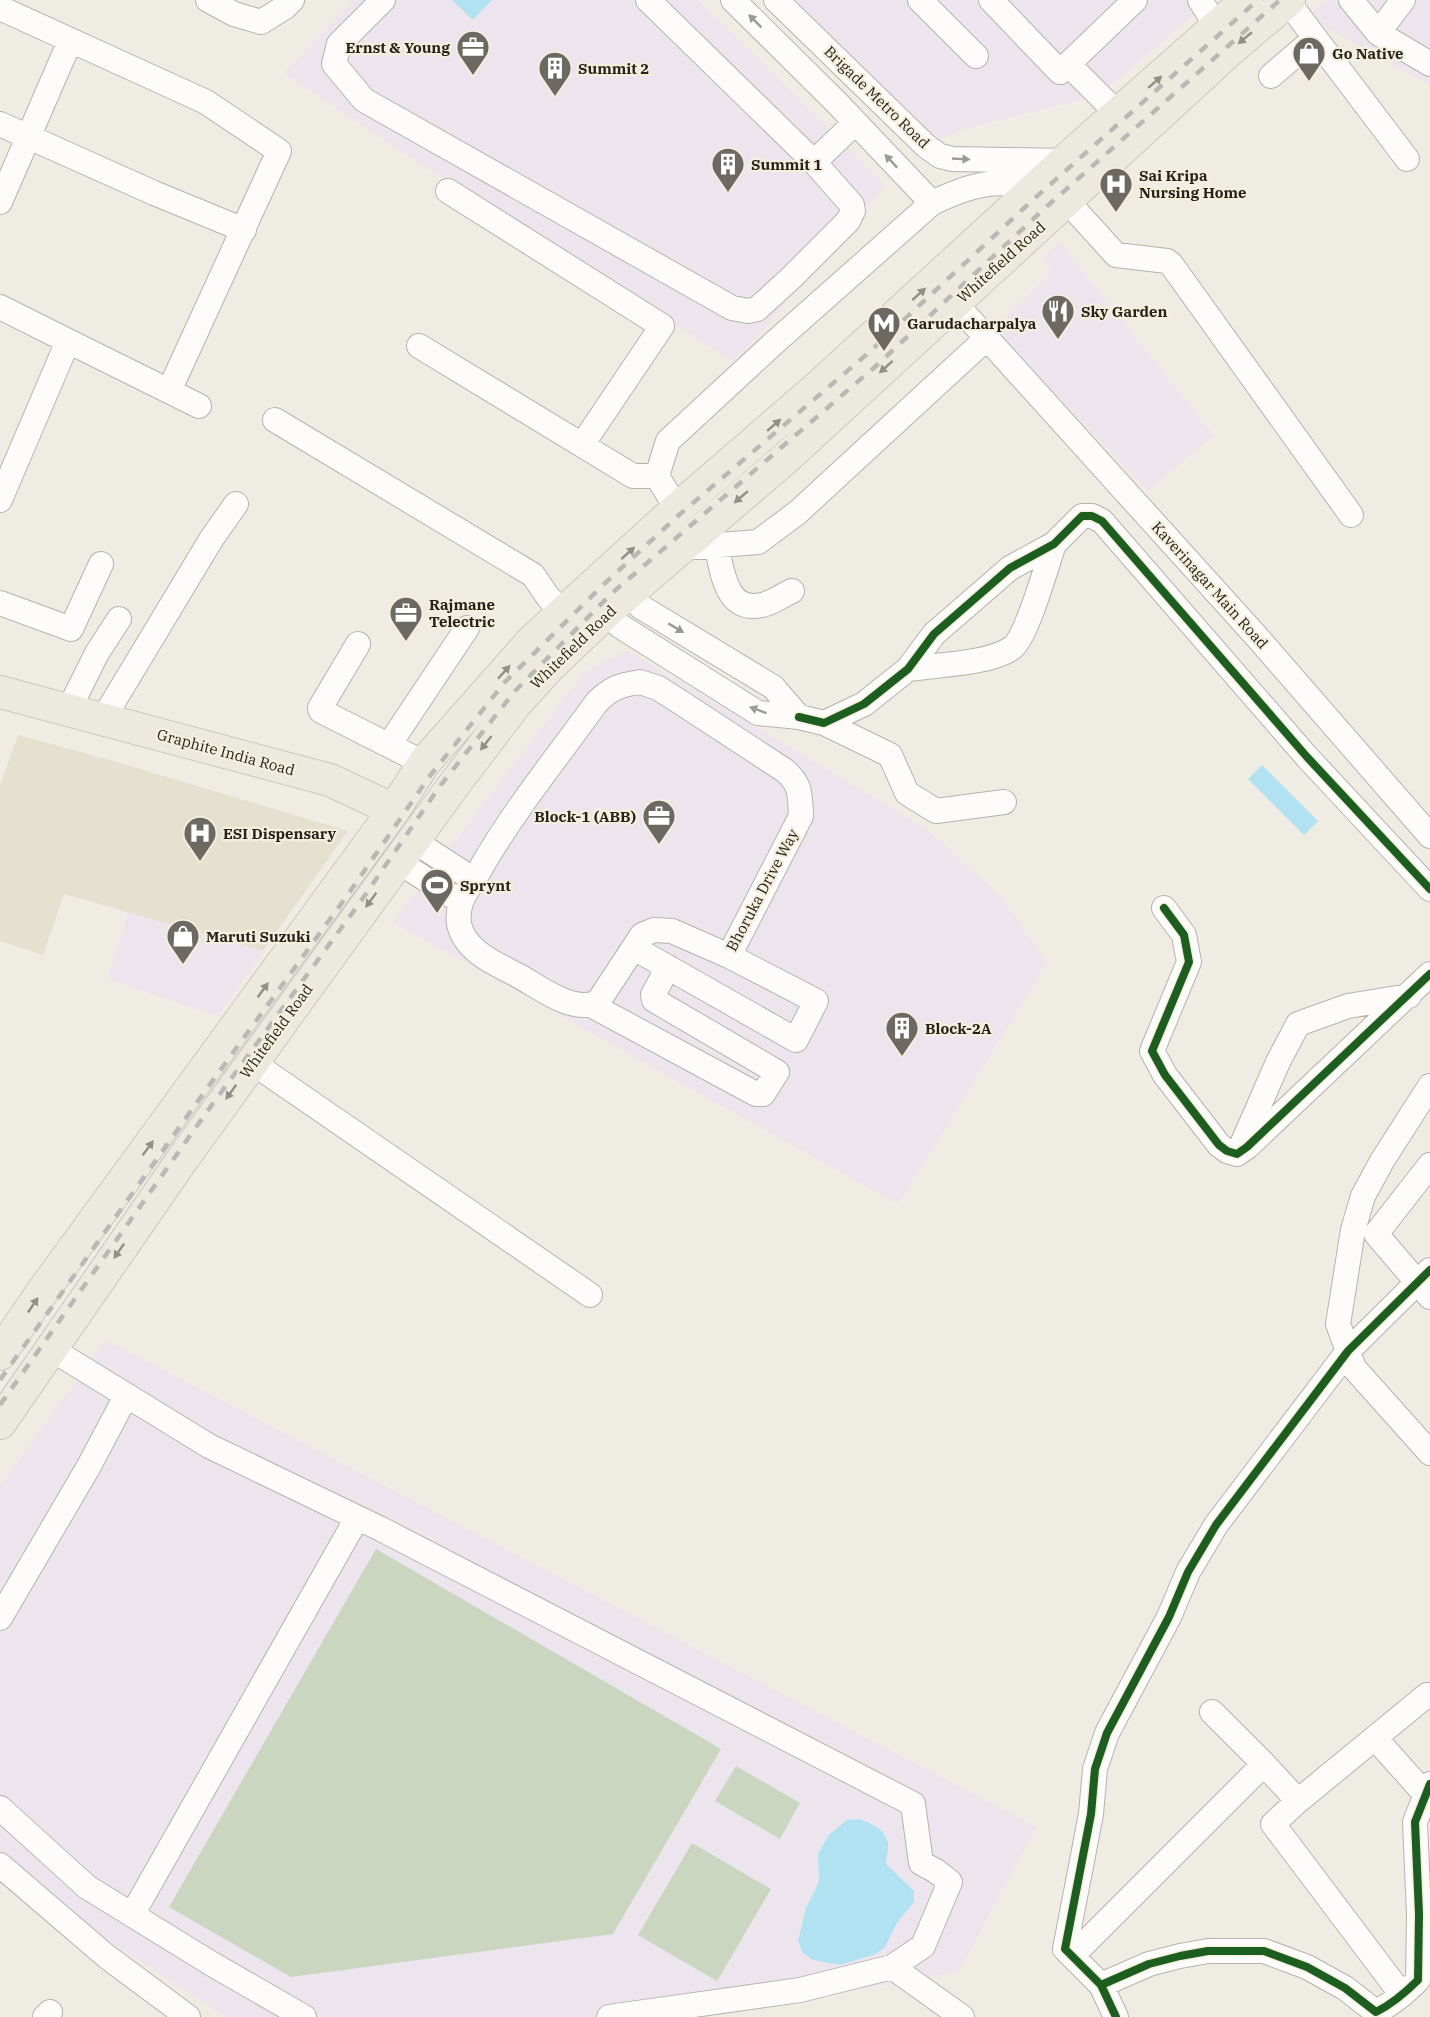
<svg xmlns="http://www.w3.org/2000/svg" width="1430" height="2017" font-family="'IBM Plex Serif',serif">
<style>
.commercial{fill:#ede5ed}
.medical{fill:#e6e0d0}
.green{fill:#cad6c0}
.water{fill:#b0e2f2}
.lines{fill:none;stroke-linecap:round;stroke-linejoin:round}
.minor-casing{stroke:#b6b3ac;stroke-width:26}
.major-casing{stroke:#cac7c3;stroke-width:34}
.minor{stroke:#fdfcfb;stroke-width:24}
.major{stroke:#ece9de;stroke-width:32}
.rail{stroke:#b9b8b6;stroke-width:4.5;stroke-dasharray:10 10;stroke-linecap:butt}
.cycleway-casing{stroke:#f5efdd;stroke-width:11}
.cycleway{stroke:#1b5e20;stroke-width:8}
.oneway{fill:#9c9a97}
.oneway2{fill:#928f87}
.labels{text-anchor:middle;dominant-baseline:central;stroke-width:4.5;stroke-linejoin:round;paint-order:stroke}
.poi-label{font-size:15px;font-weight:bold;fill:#25221c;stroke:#f5efdd;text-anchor:start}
.street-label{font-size:15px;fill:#25221c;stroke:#f5efdd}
</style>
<rect width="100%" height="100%" fill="#efece3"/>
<path class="commercial" d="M354,0h344l188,185 -152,177 -332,-210 -118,-79z
M795,0h413l-6,7 -102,88 -132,33 -31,12z
M1326,0h104v85l-123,-68z
M1059,242l154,193 -65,56 -155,-162 60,-58 -10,-14z
M627,650l298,178 77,70 45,65 -149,241 -505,-282 191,-249z
M128,912l135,39 -45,65 -110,-37z
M106,1340l930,487 -78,145 -261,45h-471l-215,-140 -11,-10v-381z"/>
<path class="medical" d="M18,735l92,25 238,71 -85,120 -199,-57 -21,61 -43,-14v-155z"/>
<path class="green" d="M376,1549l345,200 -108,185 -322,43 -122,-70z
M736,1766l64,37 -20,36 -65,-38z
M692,1843l79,46 -54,92 -79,-46z"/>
<path class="water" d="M452,0h40l-19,20z
M1262,765l56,56 -14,14 -56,-56z
M858,1819c12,3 27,10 30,24 1,6 -2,15 -2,21l28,27v11l-17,21 -12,24 -9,7 -36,11 -27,-5 -10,-7 -5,-12 8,-33 13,-26 -1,-28 11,-19 18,-15z"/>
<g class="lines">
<defs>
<path id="minor" d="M208,0l26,14 27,8 24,-15 7,-7
M383,0l-44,44 -5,20 30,36 368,208 16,3 9,-2 34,-31 57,-57 5,-10 -1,-6 -38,-43 -166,-162
M733,0l104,103 95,100
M776,0l150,146 14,10 13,3 112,2
M920,0l56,56
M991,0l69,72 75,-72
M1200,0l17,27
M1351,0l27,33 52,31
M1288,2l119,157
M0,8l206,94 73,49 -110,240
M1378,33l25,-33
M1069,65l49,49
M1271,76l44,-38
M0,124l154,69 90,37
M814,162l41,-39
M448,191l214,135 -80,119
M1067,201l49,54 51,6 4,3 180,251
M0,202l70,-161
M955,303l302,334 173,199
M0,307l68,34 -68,159
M68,341l131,65
M419,346l214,130h24
M275,420l258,155 15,22 14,15
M677,509l-20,-33 11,-35 106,-98 158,-140c44,-21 59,-22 106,-18
M716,544c6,25 9,69 46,61 10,-2 21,-10 30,-14
M681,548l77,-6 39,-29 190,-175
M0,603l71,26 30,-65
M605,614l15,12 138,87 41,4 -26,-30 -132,-80 -12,-14
M358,644l-38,64 1,3 103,52
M908,669c28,-4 81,-5 104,-21 15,-11 35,-84 42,-104
M640,682l18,6 19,12 107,70c17,14 16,24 17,46l-72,140 -57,-25 -18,-1 -12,5 -44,67c-25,12 -57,-14 -79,-26 -22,-12 -54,-24 -60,-52 -1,-7 0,-15 2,-22 5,-12 15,-24 21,-36 33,-57 76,-110 115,-164 14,-14 23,-17 43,-20z
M68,711l29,-58 22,-34
M799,717l25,6 40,-19 44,-35 26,-35 76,-66 44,-24 28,-28h10l10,5 205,236 123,132
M103,719l109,-181 24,-34
M824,723l66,32 17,38 29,18 68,-9
M389,745l78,-117
M414,841l60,39
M399,862l62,40
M1164,908l20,27 5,27 -37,89 13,24 54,70 8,6 10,3 10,-7 183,-173
M634,948l162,92 20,-39 -87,-45
M591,1005l165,89h7l14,-22 -123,-72 -1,-5 15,-28
M253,1063l337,232
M1430,1086l-48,75 -19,35 -10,34 -15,94 16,44 76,85
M1240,1149l38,-87 20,-38 50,-18 61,-10
M1430,1165l-54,69 54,63
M51,1349l158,97 172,83 532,275 8,59 15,8 14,11 -27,64 -31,21 -92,23 -191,27
M0,1618l89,-152 37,-70
M1212,1712l52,52 34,37 129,-106
M1375,1738l51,57
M1300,1799l-27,25 129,171
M0,1808l87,79 125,77 92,53
M0,1865l106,91 82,61
M132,1915l225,-397
M1072,1956l192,-192
M892,1967l70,50
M1101,1985l48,-21 31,-8 28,-5h56l43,16 38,21 31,24c16,-8 29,-19 42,-32l1,-66 -4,-92 15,-38
M45,2017l5,-5
M1116,2017l-15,-32 -36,-36 26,-135 4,-45 12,-36 62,-116 19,-45 28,-47 132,-174 82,-81"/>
<path id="major" d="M0,692l330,88 64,30
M0,1354l40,-59 354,-485 30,-47 108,-122 145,-132 141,-122 261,-239 168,-148
M0,1423l184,-266 269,-371 64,-84 32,-35 62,-59 176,-151 444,-408 58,-49"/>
</defs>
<use href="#minor" class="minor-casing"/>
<use href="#major" class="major-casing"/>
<use href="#minor" class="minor"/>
<use href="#major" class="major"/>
<path class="rail" d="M0,1380l195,-275 154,-212 80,-116 76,-95 99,-98 75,-69 187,-160 170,-158 222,-197
M0,1405l206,-292 155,-212 79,-115 75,-95 96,-97 265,-228 169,-158 235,-208"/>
<defs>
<path id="cycleway" d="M799,717l25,6 40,-19 44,-35 26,-35 76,-66 44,-24 28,-28h10l10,5 205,236 123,132
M1164,908l20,27 5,27 -37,89 13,24 54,70 8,6 10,3 10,-7 183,-173
M1101,1985l48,-21 31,-8 28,-5h56l43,16 38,21 31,24c16,-8 29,-19 42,-32l1,-66 -4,-92 15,-38
M1116,2017l-15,-32 -36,-36 26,-135 4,-45 12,-36 62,-116 19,-45 28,-47 132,-174 82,-81"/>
</defs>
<use href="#cycleway" class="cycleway-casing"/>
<use href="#cycleway" class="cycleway"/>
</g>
<defs><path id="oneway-solid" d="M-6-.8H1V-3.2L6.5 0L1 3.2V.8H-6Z" transform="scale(1.5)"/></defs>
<g class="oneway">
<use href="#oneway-solid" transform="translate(755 21) rotate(-135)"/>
<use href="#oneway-solid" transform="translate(961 159) rotate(3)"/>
<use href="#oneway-solid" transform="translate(891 161) rotate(-133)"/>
<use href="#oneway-solid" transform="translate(676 628) rotate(31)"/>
<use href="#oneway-solid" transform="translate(758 710) rotate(-160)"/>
</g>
<g class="oneway2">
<use href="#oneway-solid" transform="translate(1245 38) rotate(140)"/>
<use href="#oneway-solid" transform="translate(1155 82) rotate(-41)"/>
<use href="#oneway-solid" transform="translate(919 294) rotate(-42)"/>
<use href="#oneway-solid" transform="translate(886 367) rotate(138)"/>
<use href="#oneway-solid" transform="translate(774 425) rotate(-41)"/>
<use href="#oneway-solid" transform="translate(741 497) rotate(139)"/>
<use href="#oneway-solid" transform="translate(628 553) rotate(-42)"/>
<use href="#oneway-solid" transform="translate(504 672) rotate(-48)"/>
<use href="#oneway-solid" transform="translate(486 743) rotate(128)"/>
<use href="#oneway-solid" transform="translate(371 900) rotate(126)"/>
<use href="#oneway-solid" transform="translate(263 990) rotate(-54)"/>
<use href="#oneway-solid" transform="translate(231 1092) rotate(126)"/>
<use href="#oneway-solid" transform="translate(148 1148) rotate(-54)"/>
<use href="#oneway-solid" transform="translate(119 1251) rotate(125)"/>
<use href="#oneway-solid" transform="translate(33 1305) rotate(-56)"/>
</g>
<defs>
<symbol id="office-pin" viewBox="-11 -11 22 30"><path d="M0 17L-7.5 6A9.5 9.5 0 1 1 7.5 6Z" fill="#6c6962" stroke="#f5efdd"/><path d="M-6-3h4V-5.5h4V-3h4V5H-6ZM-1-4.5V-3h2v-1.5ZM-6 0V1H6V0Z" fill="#fff"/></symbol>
<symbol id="shop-pin" viewBox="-11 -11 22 30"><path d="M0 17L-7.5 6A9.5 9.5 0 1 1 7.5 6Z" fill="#6c6962" stroke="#f5efdd"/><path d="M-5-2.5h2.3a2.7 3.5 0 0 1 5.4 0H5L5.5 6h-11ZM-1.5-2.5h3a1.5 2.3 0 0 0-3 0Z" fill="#fff"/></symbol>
<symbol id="building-pin" viewBox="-11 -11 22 30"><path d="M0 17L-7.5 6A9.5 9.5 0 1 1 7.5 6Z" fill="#6c6962" stroke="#f5efdd"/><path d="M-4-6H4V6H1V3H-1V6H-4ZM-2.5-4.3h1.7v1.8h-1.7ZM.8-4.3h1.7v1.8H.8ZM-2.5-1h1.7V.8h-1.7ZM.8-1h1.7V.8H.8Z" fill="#fff"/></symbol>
<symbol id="hospital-pin" viewBox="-11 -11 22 30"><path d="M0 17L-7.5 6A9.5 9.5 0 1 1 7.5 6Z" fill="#6c6962" stroke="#f5efdd"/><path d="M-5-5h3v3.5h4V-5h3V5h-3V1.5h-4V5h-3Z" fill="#fff"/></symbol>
<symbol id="restaurant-pin" viewBox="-11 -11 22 30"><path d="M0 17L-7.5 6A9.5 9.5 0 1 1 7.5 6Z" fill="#6c6962" stroke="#f5efdd"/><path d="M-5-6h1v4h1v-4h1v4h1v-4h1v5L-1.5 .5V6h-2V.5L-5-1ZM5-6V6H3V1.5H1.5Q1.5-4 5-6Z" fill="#fff"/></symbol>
<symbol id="metro-pin" viewBox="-11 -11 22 30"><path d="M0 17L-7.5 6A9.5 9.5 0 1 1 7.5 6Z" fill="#6c6962" stroke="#f5efdd"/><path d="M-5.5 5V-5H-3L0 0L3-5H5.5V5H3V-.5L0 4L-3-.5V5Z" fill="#fff"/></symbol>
<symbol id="stadium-pin" viewBox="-11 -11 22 30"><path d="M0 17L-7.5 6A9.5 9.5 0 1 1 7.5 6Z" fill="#6c6962" stroke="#f5efdd"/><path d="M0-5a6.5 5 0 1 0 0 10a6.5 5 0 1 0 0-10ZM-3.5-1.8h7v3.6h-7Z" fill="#fff"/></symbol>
</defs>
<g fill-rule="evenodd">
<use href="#office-pin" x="454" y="28" width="38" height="52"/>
<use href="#shop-pin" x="1290" y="34" width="38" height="52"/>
<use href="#building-pin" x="536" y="49" width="38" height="52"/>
<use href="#building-pin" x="709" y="145" width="38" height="52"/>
<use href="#hospital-pin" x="1097" y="165" width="38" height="52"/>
<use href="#restaurant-pin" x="1039" y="292" width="38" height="52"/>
<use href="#metro-pin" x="865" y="304" width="38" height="52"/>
<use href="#office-pin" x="387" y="594" width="38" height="52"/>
<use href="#office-pin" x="640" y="797" width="38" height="52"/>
<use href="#hospital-pin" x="181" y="814" width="38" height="52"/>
<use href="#stadium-pin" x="418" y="866" width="38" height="52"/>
<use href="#shop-pin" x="164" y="917" width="38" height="52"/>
<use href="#building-pin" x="883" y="1009" width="38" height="52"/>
</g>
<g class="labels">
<g class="poi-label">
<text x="450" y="47" text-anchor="end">Ernst &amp; Young</text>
<text x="1332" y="53">Go Native</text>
<text x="578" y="68">Summit 2</text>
<text x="751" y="164">Summit 1</text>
<text x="1139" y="175">Sai Kripa<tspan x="1139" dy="17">Nursing Home</tspan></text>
<text x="1081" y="311">Sky Garden</text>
<text x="907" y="323">Garudacharpalya</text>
<text x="429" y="604">Rajmane<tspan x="429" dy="17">Telectric</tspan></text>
<text x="636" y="816" text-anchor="end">Block-1 (ABB)</text>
<text x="223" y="833">ESI Dispensary</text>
<text x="460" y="885">Sprynt</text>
<text x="206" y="936">Maruti Suzuki</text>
<text x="925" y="1028">Block-2A</text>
</g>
<g class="street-label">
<text transform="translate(877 97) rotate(44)">Brigade Metro Road</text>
<text transform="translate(1001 262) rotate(-42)">Whitefield Road</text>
<text transform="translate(1210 585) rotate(48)">Kaverinagar Main Road</text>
<text transform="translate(573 647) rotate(-44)">Whitefield Road</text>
<text transform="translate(226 752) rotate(15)">Graphite India Road</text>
<text transform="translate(762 890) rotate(-62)">Bhoruka Drive Way</text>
<text transform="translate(276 1031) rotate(-54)">Whitefield Road</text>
</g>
</g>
</svg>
